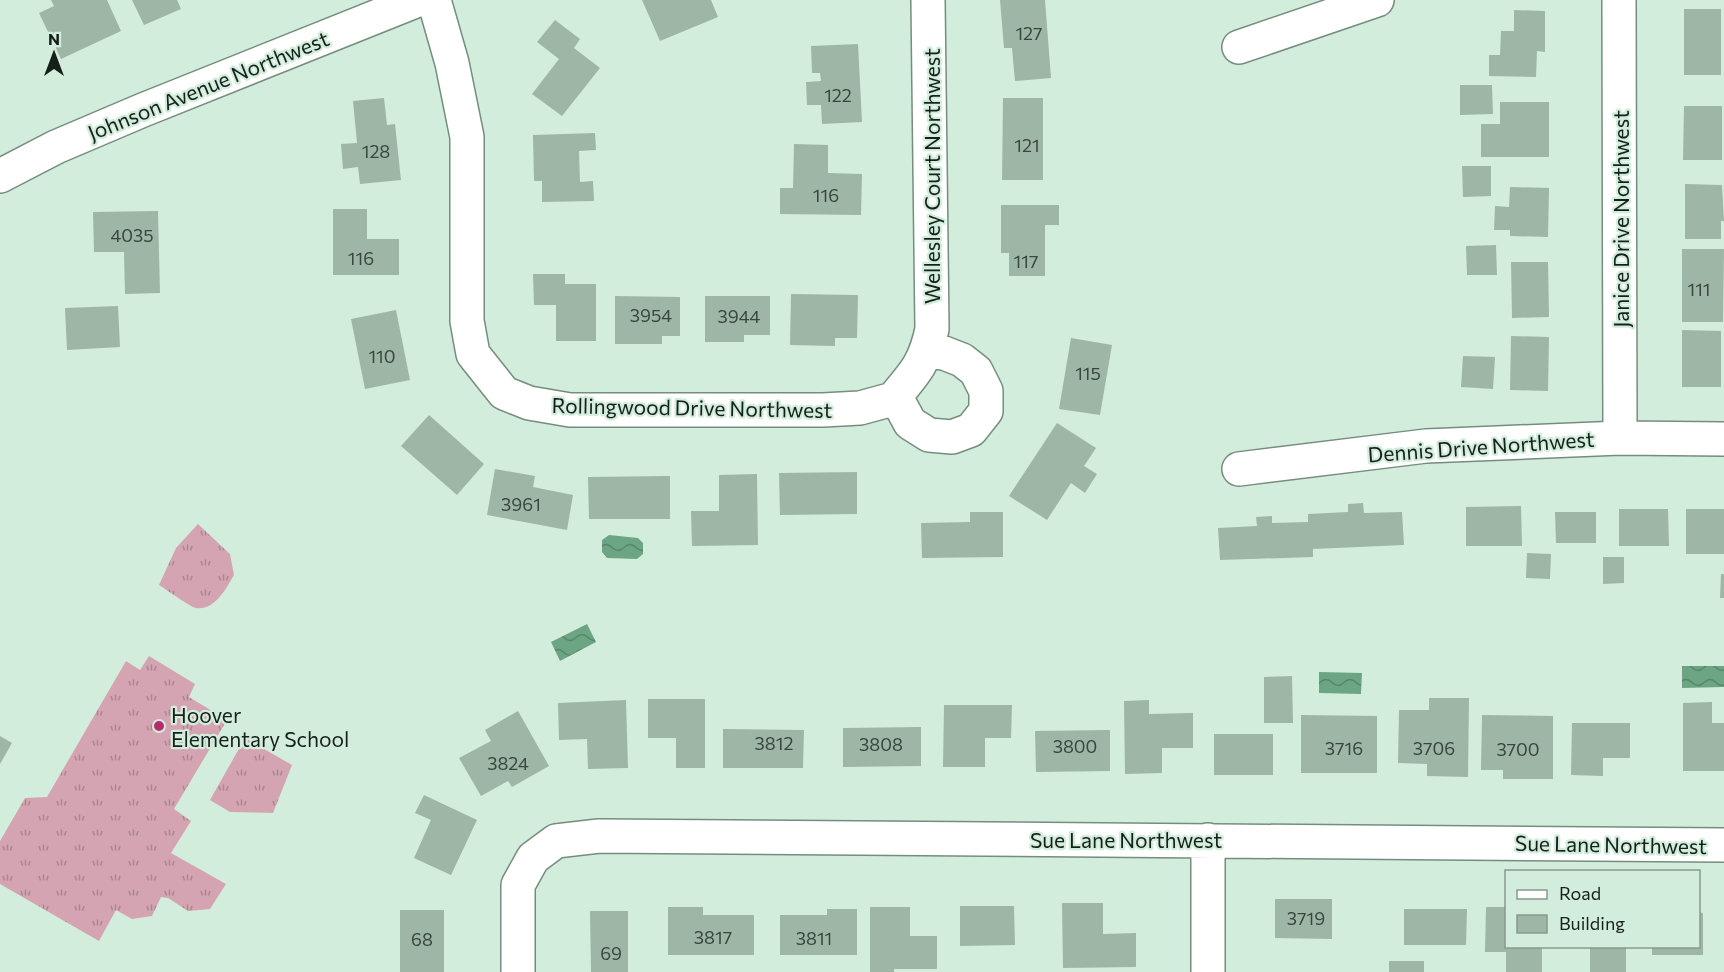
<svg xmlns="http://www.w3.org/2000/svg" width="1724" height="972" font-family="Commissioner,sans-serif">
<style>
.grass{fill:url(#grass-tufts)}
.water{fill:url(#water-waves)}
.building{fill:#9db6a6}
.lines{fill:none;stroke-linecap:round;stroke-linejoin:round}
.minor-casing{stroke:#758d7e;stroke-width:36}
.minor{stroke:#fff;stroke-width:33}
.poi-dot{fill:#b62c6a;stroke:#d3eddc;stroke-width:2}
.labels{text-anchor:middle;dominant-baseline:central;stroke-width:4.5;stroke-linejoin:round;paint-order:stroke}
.number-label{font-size:18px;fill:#38463d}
.street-label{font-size:21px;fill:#16201a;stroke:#d3eddc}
.poi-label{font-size:21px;fill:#16201a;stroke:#d3eddc;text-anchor:start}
</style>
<defs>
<pattern id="grass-tufts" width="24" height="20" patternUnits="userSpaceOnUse" patternTransform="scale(1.5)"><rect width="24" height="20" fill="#d4a4b2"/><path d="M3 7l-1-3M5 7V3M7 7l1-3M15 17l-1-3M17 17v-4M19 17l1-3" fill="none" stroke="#ab8590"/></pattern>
<pattern id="water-waves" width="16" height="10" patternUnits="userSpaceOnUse" patternTransform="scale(1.5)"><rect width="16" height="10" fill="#6ba584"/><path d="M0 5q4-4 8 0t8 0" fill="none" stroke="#57866b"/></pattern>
</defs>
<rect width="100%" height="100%" fill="#d3eddc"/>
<path class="grass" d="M198,524l32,30 4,21c-7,12 -19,36 -38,33 -7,-2 -29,-18 -37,-23l17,-37z
M149,656l46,28 -6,13 38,23 -53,89 17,12 -20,32 55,31 -16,25 -22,2 -20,-13 -7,-1 -9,19 -20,3 -16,-9 -17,31 -99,-57v-43l25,-43 22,-1 79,-136 14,9z
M245,738l47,27 -19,48 -43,-1 -20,-12z"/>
<path class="water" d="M609,535l29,3 5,5v11l-6,5 -30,-1 -5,-6v-12z
M587,624l9,18 -36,19 -9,-19z
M1682,666h42v21l-42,1z
M1319,672l43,1 -1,21 -42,-1z"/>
<path class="building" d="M51,0h56l14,31 -60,28 -22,-46 15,-7z
M132,0h45l4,9 -37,16z
M642,0h69l7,17 -58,24z
M1000,0h45l6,78 -36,3 -3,-33h-8z
M1684,9h37v66h-37z
M1514,10l31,1v41l-8,-1 -1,26 -47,-1v-21h11l1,-24h13z
M555,20l25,19 -6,9 26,20 -38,48 -30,-22 27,-35 -22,-17z
M858,44l4,78 -40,2 -1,-19h-14l-1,-23 15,-1 -1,-8h-8l-1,-27z
M1460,85h32l1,29 -33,1z
M384,98l3,27 8,-1 6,56 -41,4 -2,-17 -15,2 -2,-25 16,-1 -4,-42z
M1003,98h40v82h-41z
M1500,102h49v55h-68v-33h19z
M1684,106h38v54h-39z
M595,133l1,17 -17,1 1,31 13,-1 1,20 -52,1v-21h-8l-1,-46z
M794,144l34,1v28l34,1 -1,41 -81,-1v-26h13z
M1462,166h29v30l-28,1z
M1685,184l37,1 2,36h-3v18h-36z
M1510,187l39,1 -1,49 -38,-1v-6h-16l1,-24 14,1z
M1001,205h58v20h-14v51h-36v-23h-8z
M333,209h34v30h32v36h-66z
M158,211l2,82 -35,1 -1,-42h-30l-1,-40z
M1496,245l1,30h-30l-1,-29z
M1682,249h42l-1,73h-41z
M1511,262h37l1,55 -37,1z
M533,274h32v10h31v57h-40v-36h-22z
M791,294l67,1 -1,43h-22v8l-45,-1z
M615,296l65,1v39h-18v8h-47z
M705,296h65v39h-26v7h-39z
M118,306l2,41 -53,3 -2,-42z
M396,310l14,70 -45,9 -14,-70z
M1682,330l39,1v56h-39z
M1511,336l38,1 -1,54 -38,-1z
M1071,338l41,7 -12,70 -41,-6z
M1463,356l32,1 -2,32 -32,-2z
M429,415l55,49 -27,31 -56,-49z
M1057,423l39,25 -12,18 13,8 -12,19 -14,-10 -24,37 -38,-24z
M495,469l40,7 -2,11 40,8 -6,35 -80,-15z
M857,472v42l-77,1 -1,-42z
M757,474l1,71 -66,1 -1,-35h28v-36z
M670,476v43h-81l-1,-42z
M1363,503l1,10 38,-1 2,33 -91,4v8l-93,3 -2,-32 39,-2 -1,-9 16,-1v7l36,-1v-8l40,-2v-8z
M1521,506l1,40h-56v-39z
M1619,509h49l1,37h-50z
M1686,509h38v45h-38z
M970,512h33v45l-81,1 -1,-35 49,-1z
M1555,512h41v31h-40z
M1527,553l24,1 -1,25 -24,-1z
M1603,557h21v26l-21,1z
M1721,574h3v24h-4z
M1292,676l1,47h-29v-46z
M1429,698h40l-1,79 -41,-1v-12l-29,-1 1,-53h30z
M648,699h57v69h-29v-30h-28z
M626,700l2,68 -40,1 -1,-30 -28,1 -1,-37z
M1149,700v14l44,-1v35h-31v25l-37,1 -1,-73z
M1712,702v21h12v48h-41v-68z
M944,705h68l-1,33h-26v29h-42z
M518,711l31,55 -37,21 -4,-6 -27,15 -22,-38 32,-17 -6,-11z
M1301,715l76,1v57h-76z
M1482,715l71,1v63h-50v-9h-22z
M1572,723h58v35h-27v18l-32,-1z
M921,727v39l-78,1v-39z
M723,729l81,1 -1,38h-80z
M1110,730v41l-74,1 -1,-41z
M1214,734h59v41h-59z
M0,736l12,7 -12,21z
M424,795l53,25 -26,55 -37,-17 17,-38 -16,-7z
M1275,899h57v40l-57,-1z
M1062,903h41v31l33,-1v34l-73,1z
M960,906h54l1,39 -55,1z
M668,907h35v8h51v40h-86z
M870,907h40v29h27v33h-43v3h-24z
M1486,907h20v39h36v26h-36v-20h-21z
M827,909h30v46h-77v-40h47z
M1404,909h63l-1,36h-62z
M400,910h44v62h-44z
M590,911h38v61h-37z
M1698,912l5,1v42h-51v-9h46z
M1590,946h36v26h-36z
M1389,961h35v11h-35z"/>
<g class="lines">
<defs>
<path id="minor" d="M434,0l18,63 15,74v184l6,33 31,39 25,10 41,7h253l37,-2 33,-9
M1619,0l1,438
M1239,47l138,-47
M0,176l56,-29 87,-37 275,-110
M927,351l17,2 18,7 14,11 10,20v20l-15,19 -19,7 -23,-2 -19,-12 -8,-15 -9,-9c22,-26 32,-36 39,-70l-4,-329
M1239,469l187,-23 194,-8 104,1
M518,972v-87l15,-27 23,-17 43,-5 1125,9
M1208,972v-132"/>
</defs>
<use href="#minor" class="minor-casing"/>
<use href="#minor" class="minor"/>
</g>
<circle class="poi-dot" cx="159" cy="726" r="6"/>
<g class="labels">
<g class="number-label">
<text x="1029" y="33">127</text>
<text x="838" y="95">122</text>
<text x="1027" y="145">121</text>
<text x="376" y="151">128</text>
<text x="826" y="195">116</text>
<text x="132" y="235">4035</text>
<text x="361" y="258">116</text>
<text x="1026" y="261">117</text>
<text x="1699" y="289">111</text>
<text x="651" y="315">3954</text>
<text x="739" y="316">3944</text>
<text x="382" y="356">110</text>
<text x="1088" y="373">115</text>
<text x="521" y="504">3961</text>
<text x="774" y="743">3812</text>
<text x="881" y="744">3808</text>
<text x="1075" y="746">3800</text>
<text x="1344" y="748">3716</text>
<text x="1434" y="748">3706</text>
<text x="1518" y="749">3700</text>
<text x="508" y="763">3824</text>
<text x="1306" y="918">3719</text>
<text x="713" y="937">3817</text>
<text x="814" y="938">3811</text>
<text x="422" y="939">68</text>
<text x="611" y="953">69</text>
</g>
<g class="street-label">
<text transform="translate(208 85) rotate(-22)">Johnson Avenue Northwest</text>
<text transform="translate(931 176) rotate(-90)">Wellesley Court Northwest</text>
<text transform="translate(1620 219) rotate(-90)">Janice Drive Northwest</text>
<text transform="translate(692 407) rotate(1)">Rollingwood Drive Northwest</text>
<text transform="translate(1481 446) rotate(-4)">Dennis Drive Northwest</text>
<text x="1126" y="839">Sue Lane Northwest</text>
<text transform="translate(1611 844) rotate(1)">Sue Lane Northwest</text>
</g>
<g class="poi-label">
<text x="171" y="714">Hoover<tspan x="171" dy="24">Elementary School</tspan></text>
</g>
</g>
<rect x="1505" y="870" width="195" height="78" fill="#d3eddc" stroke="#879b8e" stroke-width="1.5"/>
<rect x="1517" y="890" width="30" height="9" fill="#ffffff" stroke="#879b8e" stroke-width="1.5"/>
<text x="1559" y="900" font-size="18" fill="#16201a">Road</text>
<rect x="1517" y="915" width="30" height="18" fill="#9db6a6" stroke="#879b8e" stroke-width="1.5"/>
<text x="1559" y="930" font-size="18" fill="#16201a">Building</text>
<g transform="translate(54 54)" stroke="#d3eddc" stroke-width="4.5" paint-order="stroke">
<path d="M0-4.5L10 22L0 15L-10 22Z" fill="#16201a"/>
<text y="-9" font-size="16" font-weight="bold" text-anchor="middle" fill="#16201a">N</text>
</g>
</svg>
